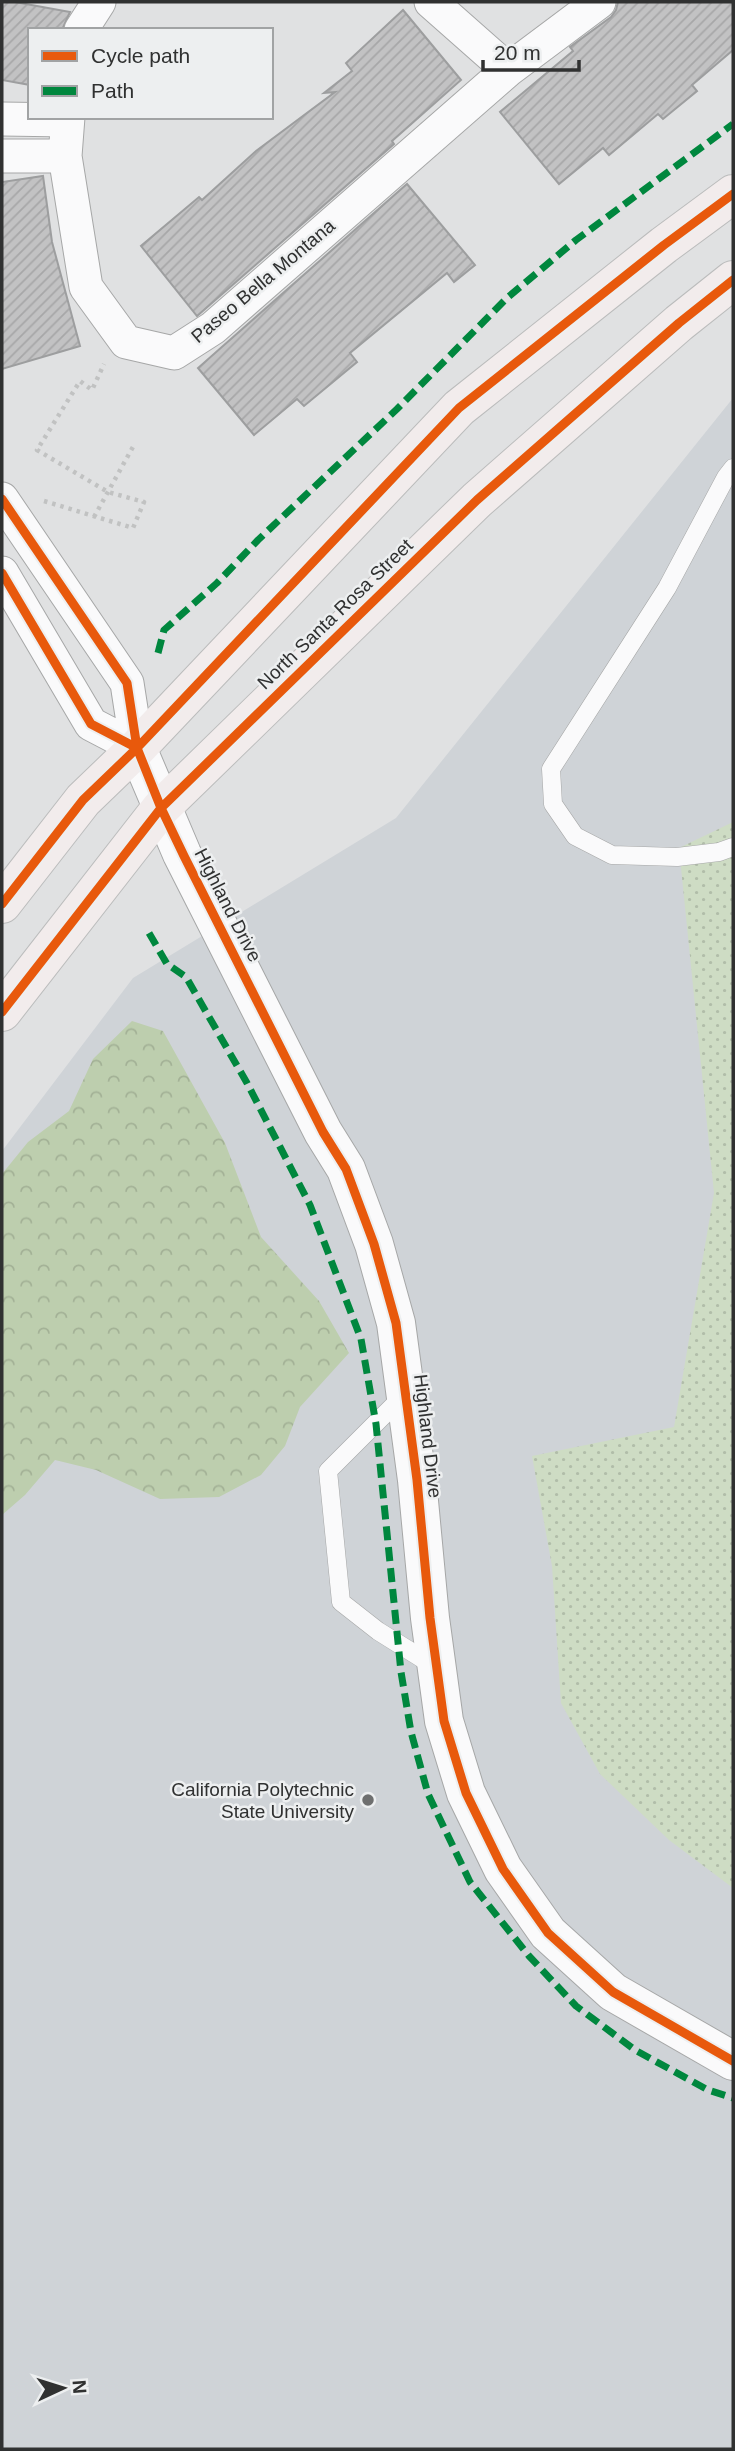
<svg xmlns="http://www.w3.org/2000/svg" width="735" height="2451" font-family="Helvetica,sans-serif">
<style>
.built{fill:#cfd3d7}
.grass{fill:url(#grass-dots)}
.forest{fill:url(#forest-crowns)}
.building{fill:url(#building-hatch);stroke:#9d9e9f;stroke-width:2}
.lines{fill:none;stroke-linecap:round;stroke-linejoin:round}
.service-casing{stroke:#a6a7a7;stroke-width:19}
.minor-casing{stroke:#a6a7a7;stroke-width:35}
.tertiary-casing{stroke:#a6a7a7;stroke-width:40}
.trunk-casing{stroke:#bbbcbc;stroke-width:40}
.path{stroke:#c1c2c2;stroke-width:4.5;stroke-dasharray:3.5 5;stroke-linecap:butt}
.service{stroke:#fafafb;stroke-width:18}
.minor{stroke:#fafafb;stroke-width:33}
.tertiary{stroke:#fafafb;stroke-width:38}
.trunk{stroke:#f2ecec;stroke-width:38}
.quiet{stroke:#00873e;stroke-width:7;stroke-dasharray:14 7;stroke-linecap:butt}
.cycleway-casing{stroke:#edeff0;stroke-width:13}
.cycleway{stroke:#e8590c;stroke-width:9}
.poi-dot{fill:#6e6f6f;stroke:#edeff0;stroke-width:2.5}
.labels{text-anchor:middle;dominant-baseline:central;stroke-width:5;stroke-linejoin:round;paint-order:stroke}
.street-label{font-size:19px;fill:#303131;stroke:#edeff0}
.poi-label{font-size:19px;fill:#303131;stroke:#edeff0;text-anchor:end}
</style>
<defs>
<pattern id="grass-dots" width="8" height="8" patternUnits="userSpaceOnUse" patternTransform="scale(1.75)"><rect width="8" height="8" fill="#cedcc4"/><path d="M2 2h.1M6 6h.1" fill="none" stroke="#b1bda9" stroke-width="1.8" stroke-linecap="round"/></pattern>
<pattern id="forest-crowns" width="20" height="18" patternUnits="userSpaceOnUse" patternTransform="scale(1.75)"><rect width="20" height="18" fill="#bdceae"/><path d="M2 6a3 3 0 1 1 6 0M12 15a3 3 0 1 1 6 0" fill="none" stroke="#a3b196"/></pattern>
<pattern id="building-hatch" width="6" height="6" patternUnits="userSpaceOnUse" patternTransform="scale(1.75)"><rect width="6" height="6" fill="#c2c2c3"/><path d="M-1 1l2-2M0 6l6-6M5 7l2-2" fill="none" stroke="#a7a7a8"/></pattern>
</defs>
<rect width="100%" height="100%" fill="#e0e1e2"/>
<path class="built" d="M733,398v2051h-731v-1298l131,-173 263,-160z"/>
<path class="grass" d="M733,822v1066l-64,-48 -69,-66 -39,-71 -9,-137 -20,-110 142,-29 40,-234 -35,-345z"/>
<path class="forest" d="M132,1021l31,10 62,112 36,94 58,64 30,52 -49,54 -15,39 -24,29 -42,22 -59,2 -64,-29 -41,-10 -30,35 -23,20v-341l26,-32 41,-31 24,-52z"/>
<path class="building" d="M2,2h13l55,10 -8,18h-32v55l-28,-5z
M618,2h115v48l-41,35 5,6 -34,28 -5,-5 -49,41 -6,-7 -44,36 -59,-72 73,-61 -3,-4 41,-30 5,-7z
M403,10l58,70 -69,61 2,3 -197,172 -56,-70 58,-49 3,3 54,-49 79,-59 -11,1 28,-22 -6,-8z
M43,176l9,66 28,104 -78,23v-187z
M407,184l68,81 -21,17 -7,-9 -97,80 7,9 -53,44 -7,-7 -43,36 -56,-67z"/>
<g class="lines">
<defs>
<path id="service" d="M733,468l-7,9 -59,111 -116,181 2,35 22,32 37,19 65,2 42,-5 14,-5
M405,1394l-77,77 13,131 37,29 56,35"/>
<path id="minor" d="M81,30l18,-28
M508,70l91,-68
M68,117l-3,39 21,131 40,55 48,11 39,-25 295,-258 -77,-68
M2,119l65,1
M2,156h63
M2,499l125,184 10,65
M2,573l89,151 46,24"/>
<path id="tertiary" d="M137,748l45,106 141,278 23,37 28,75 22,79 21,157 13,138 14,103 22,72 37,76 45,64 65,59 120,69"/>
<path id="trunk" d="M2,904l81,-104 54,-52 322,-340 205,-163 69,-51
M2,1012l159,-204 316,-308 202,-177 54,-43"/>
</defs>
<use href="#service" class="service-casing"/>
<use href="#minor" class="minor-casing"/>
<use href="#tertiary" class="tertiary-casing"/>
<use href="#trunk" class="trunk-casing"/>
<path class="path" d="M44,501l89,27 11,-26 -36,-10 -71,-42 43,-69 12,9 12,-26
M94,517l40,-72"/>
<use href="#service" class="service"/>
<use href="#minor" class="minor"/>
<use href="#tertiary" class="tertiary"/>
<use href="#trunk" class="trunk"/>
<path class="quiet" d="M158,653l6,-23 53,-47 41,-43 139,-131 110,-111 69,-58 157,-116
M149,933l18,31 19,13 61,106 63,122 51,134 15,85 25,248 10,60 17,62 42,88 59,74 47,50 59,44 73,40 25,8"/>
<defs>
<path id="cycleway" d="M2,499l125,184 10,65 24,60 23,48 139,276 23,37 28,75 22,79 21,157 13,138 14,103 22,72 37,76 45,64 65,59 120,69
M2,573l89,151 46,24
M2,904l81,-104 54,-52 322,-340 205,-163 69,-51
M2,1012l159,-204 316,-308 202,-177 54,-43"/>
</defs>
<use href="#cycleway" class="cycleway-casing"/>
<use href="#cycleway" class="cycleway"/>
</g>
<circle class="poi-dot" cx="368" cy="1800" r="7"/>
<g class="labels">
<g class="street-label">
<text transform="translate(263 281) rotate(-40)">Paseo Bella Montana</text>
<text transform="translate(335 614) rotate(-44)">North Santa Rosa Street</text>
<text transform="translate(228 905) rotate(63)">Highland Drive</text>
<text transform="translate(428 1436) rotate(83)">Highland Drive</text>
</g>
<g class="poi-label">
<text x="354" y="1789">California Polytechnic<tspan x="354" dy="22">State University</tspan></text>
</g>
</g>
<rect width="735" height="2451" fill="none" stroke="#303131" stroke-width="7"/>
<rect x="28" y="28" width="245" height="91" fill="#edeff0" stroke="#a1a3a4" stroke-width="2"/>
<rect x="42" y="51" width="35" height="10" fill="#e8590c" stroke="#a1a3a4" stroke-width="2"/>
<text x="91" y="63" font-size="21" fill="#303131">Cycle path</text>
<rect x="42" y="86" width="35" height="10" fill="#00873e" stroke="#a1a3a4" stroke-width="2"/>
<text x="91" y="98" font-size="21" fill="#303131">Path</text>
<g transform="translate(63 2388) rotate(86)" stroke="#edeff0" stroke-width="5" paint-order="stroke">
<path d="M0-5L12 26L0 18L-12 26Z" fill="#303131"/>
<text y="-10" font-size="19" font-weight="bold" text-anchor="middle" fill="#303131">N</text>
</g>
<path d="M483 60v10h96v-10" fill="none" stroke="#303131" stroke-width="3.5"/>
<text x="494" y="60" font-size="21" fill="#303131" stroke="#edeff0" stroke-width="5" paint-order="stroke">20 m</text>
</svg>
